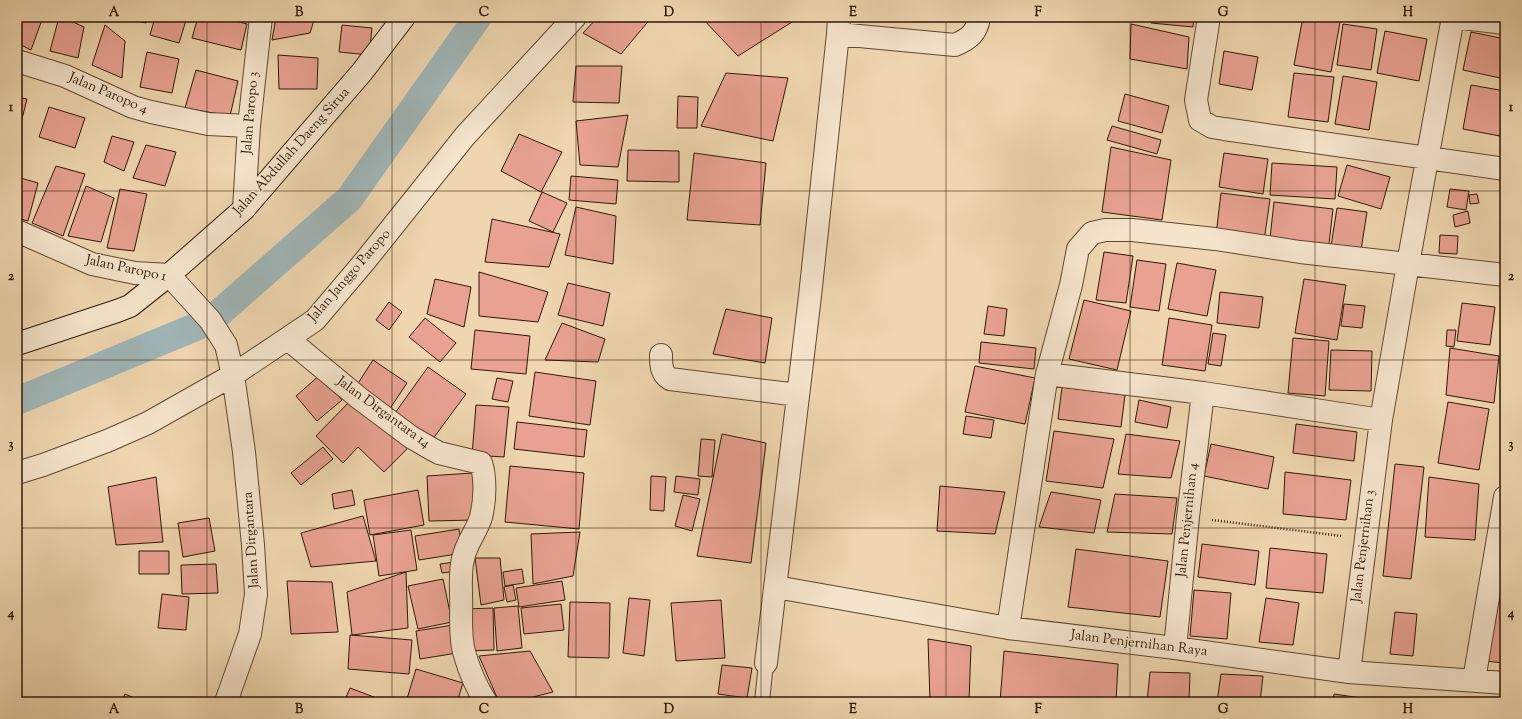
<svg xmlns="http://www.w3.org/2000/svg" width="1522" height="719" font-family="'Sorts Mill Goudy',serif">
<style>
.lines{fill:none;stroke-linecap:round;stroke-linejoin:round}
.canal{stroke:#a0b6b8;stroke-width:28}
.building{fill:#e9a292;stroke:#2f1904}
.service-casing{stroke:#5f482f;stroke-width:16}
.minor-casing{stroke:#5f482f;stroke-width:24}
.secondary-casing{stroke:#2f1904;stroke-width:24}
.path{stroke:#2f1904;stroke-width:2.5;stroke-dasharray:1 2;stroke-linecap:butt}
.service{stroke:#f5e4cc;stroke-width:14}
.minor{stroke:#f5e4cc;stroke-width:22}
.secondary{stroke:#f5e4cc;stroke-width:22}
.grid{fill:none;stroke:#2f1904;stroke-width:1;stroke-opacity:0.55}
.labels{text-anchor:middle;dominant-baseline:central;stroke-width:3;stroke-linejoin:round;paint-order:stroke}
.street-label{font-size:14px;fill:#2f1904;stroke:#f5e4cc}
.neatline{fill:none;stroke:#2f1904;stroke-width:1.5}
.grid-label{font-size:13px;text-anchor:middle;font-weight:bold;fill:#2f1904}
</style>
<rect width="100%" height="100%" fill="#efd6b0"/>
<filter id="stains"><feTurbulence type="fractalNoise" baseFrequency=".005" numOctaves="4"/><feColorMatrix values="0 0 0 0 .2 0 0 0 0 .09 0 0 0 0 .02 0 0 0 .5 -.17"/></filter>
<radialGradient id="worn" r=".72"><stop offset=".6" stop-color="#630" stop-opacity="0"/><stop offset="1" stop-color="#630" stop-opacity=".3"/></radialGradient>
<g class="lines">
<path class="canal" d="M17,401l193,-80 139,-122 129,-182"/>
</g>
<path class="building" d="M17,17h26l-12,33 -14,-7z
M59,17h3l22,10 -6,31 -28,-7z
M121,17h26l-1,6z
M155,17h32l-8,26 -29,-8z
M198,17h23l26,7 -6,26 -49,-12z
M276,17h39l-5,16 -38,7z
M598,17h51l2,1 -30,36 -38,-21z
M701,17h99l-62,39z
M1151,17h43l-1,10 -42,-4z
M1303,17h38l-10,55 -37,-7z
M1131,24l58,13 -2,32 -57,-10z
M1343,24l34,5 -6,41 -34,-5z
M105,25l20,16 -3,37 -30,-13z
M342,25l30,3 -3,27 -30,-3z
M1385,31l42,8 -8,42 -42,-8z
M1471,32l34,7v40l-42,-9z
M1224,51l34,6 -6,33 -33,-6z
M147,52l32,7 -7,34 -32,-6z
M278,55l40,3 -1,31h-38z
M576,66h46l-3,37 -46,-1z
M196,70l42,11 -8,35 -45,-8z
M726,73l62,5 -15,63 -72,-15z
M1294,73l40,4 -6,45 -40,-5z
M1343,76l34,6 -8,48 -34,-6z
M1471,85l34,6v46l-42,-8z
M1125,94l44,12 -7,27 -44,-12z
M678,96l20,1 -1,31h-20z
M17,97l10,2 -10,40z
M49,107l36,11 -10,30 -36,-11z
M628,115l-10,52 -38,-2 -4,-44z
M1112,126l49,14 -4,14 -50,-14z
M519,134l43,18 -21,40 -40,-21z
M112,136l22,6 -10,29 -20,-9z
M146,145l30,7 -11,34 -32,-8z
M1111,147l60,13 -9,60 -60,-8z
M628,150l51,1v31l-52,-1z
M694,153l72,10 -6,62 -73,-5z
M1224,153l44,6 -5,35 -44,-7z
M1272,163l65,4 -2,32 -65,-4z
M1347,165l43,12 -9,32 -43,-13z
M56,166l29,8 -22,62 -31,-13z
M571,176l47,4 -2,24 -47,-4z
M17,177l21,6 -10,38 -11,-3z
M86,186l28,12 -13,44 -33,-6z
M120,189l27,5 -13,57 -27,-3z
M1450,189l19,2 -3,19 -19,-3z
M542,192l25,11 -14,29 -24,-11z
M1221,193l49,6 -6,42 -48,-6z
M1477,194l2,9 -9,1 -1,-9z
M1274,202l59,7 -4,35 -59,-6z
M576,207l40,9 -3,48 -48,-9z
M1337,208l30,4 -6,38 -30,-4z
M1468,211l2,12 -15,4 -2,-12z
M492,219l68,15 -11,33 -64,-5z
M1440,235l18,1 -1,18 -18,-1z
M1104,252l29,4 -7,47 -30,-3z
M1137,260l29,4 -7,47 -29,-4z
M1177,263l39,7 -9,46 -39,-7z
M479,272l69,20 -10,30 -59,-6z
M435,279l36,8 -7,40 -37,-13z
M1304,279l42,6 -9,55 -42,-7z
M568,283l42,10 -7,33 -45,-11z
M1220,292l43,5 -4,31 -42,-5z
M1084,300l47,11 -14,59 -48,-11z
M389,302l13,10 -13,18 -13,-10z
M1462,303l33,4 -5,38 -33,-4z
M1344,304l21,2 -3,22 -21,-2z
M988,306l19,3 -3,27 -20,-2z
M726,309l46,9 -7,45 -52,-9z
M425,318l31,25 -16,19 -31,-25z
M1169,318l43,7 -7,46 -43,-6z
M562,323l43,16 -7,23 -53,-2z
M475,330l55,6 -4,38 -55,-5z
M1447,330h9l-2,17 -8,-1z
M1213,333l13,2 -5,31 -13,-2z
M1293,338l36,3 -4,55 -37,-3z
M981,342l55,6 -2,21 -55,-6z
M1450,348l49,8 -5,47 -48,-8z
M1331,350l41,1 -1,40 -42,-1z
M373,360l34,23 -18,27 -34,-22z
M975,366l60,12 -10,46 -60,-12z
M428,367l38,27 -34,46 -37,-27z
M535,372l61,9 -6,44 -61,-9z
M320,375l22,25 -25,21 -21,-25z
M497,378l16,3 -5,21 -16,-3z
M1062,387l63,8 -4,32 -63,-8z
M354,397l54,51 -24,24 -26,-25 -15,16 -27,-27z
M1139,400l32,7 -4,21 -32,-6z
M1448,402l41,7 -10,61 -41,-7z
M476,405l33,2 -5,50 -32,-2z
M966,416l28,4 -3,18 -28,-4z
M517,422l70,8 -3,27 -70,-8z
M1296,424l61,8 -3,29 -61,-8z
M1054,431l60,8 -11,49 -57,-7z
M722,434l44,9 -15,120 -54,-7z
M1126,434l54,7 -9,37 -53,-4z
M701,439l14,1 -3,37 -14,-1z
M1211,444l63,13 -6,32 -64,-13z
M323,447l10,12 -32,26 -10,-12z
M1395,464l29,3 -13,112 -28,-3z
M510,466l74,7 -5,56 -74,-7z
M1285,472l66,8 -5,40 -63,-6z
M473,473l2,47 -46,1 -2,-45z
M651,476l15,1 -2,34 -14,-1z
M676,476l24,3 -2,16 -24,-3z
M156,477l7,65 -47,3 -8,-58z
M1429,477l50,7 -4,56 -50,-3z
M940,486l65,6 -10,42 -58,-3z
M352,490l3,15 -21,4 -2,-15z
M418,490l6,35 -54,10 -6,-35z
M1051,492l50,8 -7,33 -55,-6z
M1115,494l62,4 -5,36 -65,-2z
M683,495l17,4 -8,32 -17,-5z
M363,516l13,45 -65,6 -10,-34z
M209,518l6,33 -32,6 -5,-34z
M459,529l4,24 -44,7 -4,-24z
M411,530l6,40 -38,6 -6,-41z
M580,532l-7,44 -40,8 -2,-50z
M1505,538v56l-7,-2z
M1202,544l57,7 -4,34 -57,-8z
M1270,548l57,6 -4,39 -57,-5z
M1076,549l92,12 -8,56 -92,-10z
M139,551h30v23h-30z
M475,558h25l4,42 -23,5z
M455,562l2,9 -15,2 -2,-9z
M216,564l2,29 -36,1 -1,-29z
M522,569l2,14 -19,3 -2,-14z
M406,572l2,56 -56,7 -5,-43z
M443,579l9,43 -34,7 -10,-43z
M287,581l45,1 6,50 -47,2z
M562,581l3,19 -46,7 -3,-19z
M513,585l3,15 -9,2 -3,-15z
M1194,590l37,3 -4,46 -37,-3z
M162,594l27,3 -3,33 -28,-2z
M629,598l21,2 -6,56 -21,-3z
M1266,598l33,5 -6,42 -34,-3z
M721,600l4,58 -49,3 -5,-58z
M1493,601l12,2v60l-21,-2z
M570,602l40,1 -1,55 -41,-1z
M561,604l3,26 -40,4 -3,-26z
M518,606l4,42 -25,3 -3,-43z
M493,608l1,42 -27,1 -2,-42z
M1395,612l22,2 -4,42 -23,-2z
M453,625l4,28 -37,6 -4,-28z
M350,635l62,5 -3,34 -61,-5z
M928,639l43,7 -2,56 -39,-1z
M530,651l23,41 -40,10h-14l-20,-46z
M1004,651l114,13 -2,38h-116z
M722,665l30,3 -5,30 -29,-4z
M416,669l47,14 -6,19h-51z
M1150,672l40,1 -1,29h-42z
M1221,674l42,2 -3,26h-43z
M350,688l37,14h-43z
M125,694l19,8h-23z
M1334,694l54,8h-55z"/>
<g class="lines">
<defs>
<path id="service" d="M762,702l4,-39"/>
<path id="minor" d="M1209,17l-13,83 4,20 12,7 12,2 281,40
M1454,17l51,6
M838,34l117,11c14,-6 22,-12 24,-28
M17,61l48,15 68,31 18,5 57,12 41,2
M244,209l5,-83 12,-109
M17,231l75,33 43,9 34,2 41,45 16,25 7,30 11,77 9,93 3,49 -6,40 -24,68
M288,339l71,59 52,39 19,11 9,5 42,10c5,15 4,38 0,54 -4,14 -15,26 -18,42 -3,11 -2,24 -2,36 1,18 -2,39 3,57 5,18 12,35 22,50
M661,355c0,9 0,19 9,24l128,16
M1047,374l24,-89 7,-36 14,-16 13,-3h27l83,9 85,13 108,12 45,-247
M17,473l26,-8 64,-24 41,-18 85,-48 82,-55 50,-59 100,-125 110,-119
M776,587l232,41 167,20 174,24 156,11
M1008,628l39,-254 156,19 178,27 27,-156 97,11
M1175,648l13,-131 15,-124
M766,663l44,-367 28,-262 1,-17
M1349,672l32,-252
M1474,680l31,-183"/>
<path id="secondary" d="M17,344l100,-33 13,-5 39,-31 75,-66 118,-137 42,-55"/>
</defs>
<use href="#service" class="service-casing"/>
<use href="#minor" class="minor-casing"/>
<use href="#secondary" class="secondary-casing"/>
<path class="path" d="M1212,520l130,16"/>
<use href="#service" class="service"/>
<use href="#minor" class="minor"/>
<use href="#secondary" class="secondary"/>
</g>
<path class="grid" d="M207,17v685M392,17v685M576,17v685M761,17v685M946,17v685M1130,17v685M1315,17v685M17,191h1488M17,360h1488M17,528h1488"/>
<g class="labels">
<g class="street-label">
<text transform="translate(108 94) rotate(23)">Jalan Paropo 4</text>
<text transform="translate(251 113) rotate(-85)">Jalan Paropo 3</text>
<text transform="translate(292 152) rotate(-48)">Jalan Abdullah Daeng Sirua</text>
<text transform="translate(126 269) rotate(12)">Jalan Paropo 1</text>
<text transform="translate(350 276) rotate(-49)">Jalan Janggo Paropo</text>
<text transform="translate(383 413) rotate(36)">Jalan Dirgantara 14</text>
<text transform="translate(1188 520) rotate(-84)">Jalan Penjernihan 4</text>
<text transform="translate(252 540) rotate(-94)">Jalan Dirgantara</text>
<text transform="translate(1364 546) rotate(-83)">Jalan Penjernihan 3</text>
<text transform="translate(1139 644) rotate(7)">Jalan Penjernihan Raya</text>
</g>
</g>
<rect width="1522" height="719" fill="none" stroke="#efd6b0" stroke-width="44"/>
<rect x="22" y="22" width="1478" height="675" class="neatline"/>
<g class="grid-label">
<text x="114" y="16">A</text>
<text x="299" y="16">B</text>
<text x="484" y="16">C</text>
<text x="669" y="16">D</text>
<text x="853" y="16">E</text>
<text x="1038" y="16">F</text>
<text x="1223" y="16">G</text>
<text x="1408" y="16">H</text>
<text x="11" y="111">1</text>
<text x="1511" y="111">1</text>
<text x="11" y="280">2</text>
<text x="1511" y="280">2</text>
<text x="11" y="448">3</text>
<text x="1511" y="448">3</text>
<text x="11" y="617">4</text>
<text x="1511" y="617">4</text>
<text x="114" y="713">A</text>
<text x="299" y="713">B</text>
<text x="484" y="713">C</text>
<text x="669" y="713">D</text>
<text x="853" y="713">E</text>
<text x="1038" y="713">F</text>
<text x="1223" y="713">G</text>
<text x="1408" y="713">H</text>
</g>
<rect width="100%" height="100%" filter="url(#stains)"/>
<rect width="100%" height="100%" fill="url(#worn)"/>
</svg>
